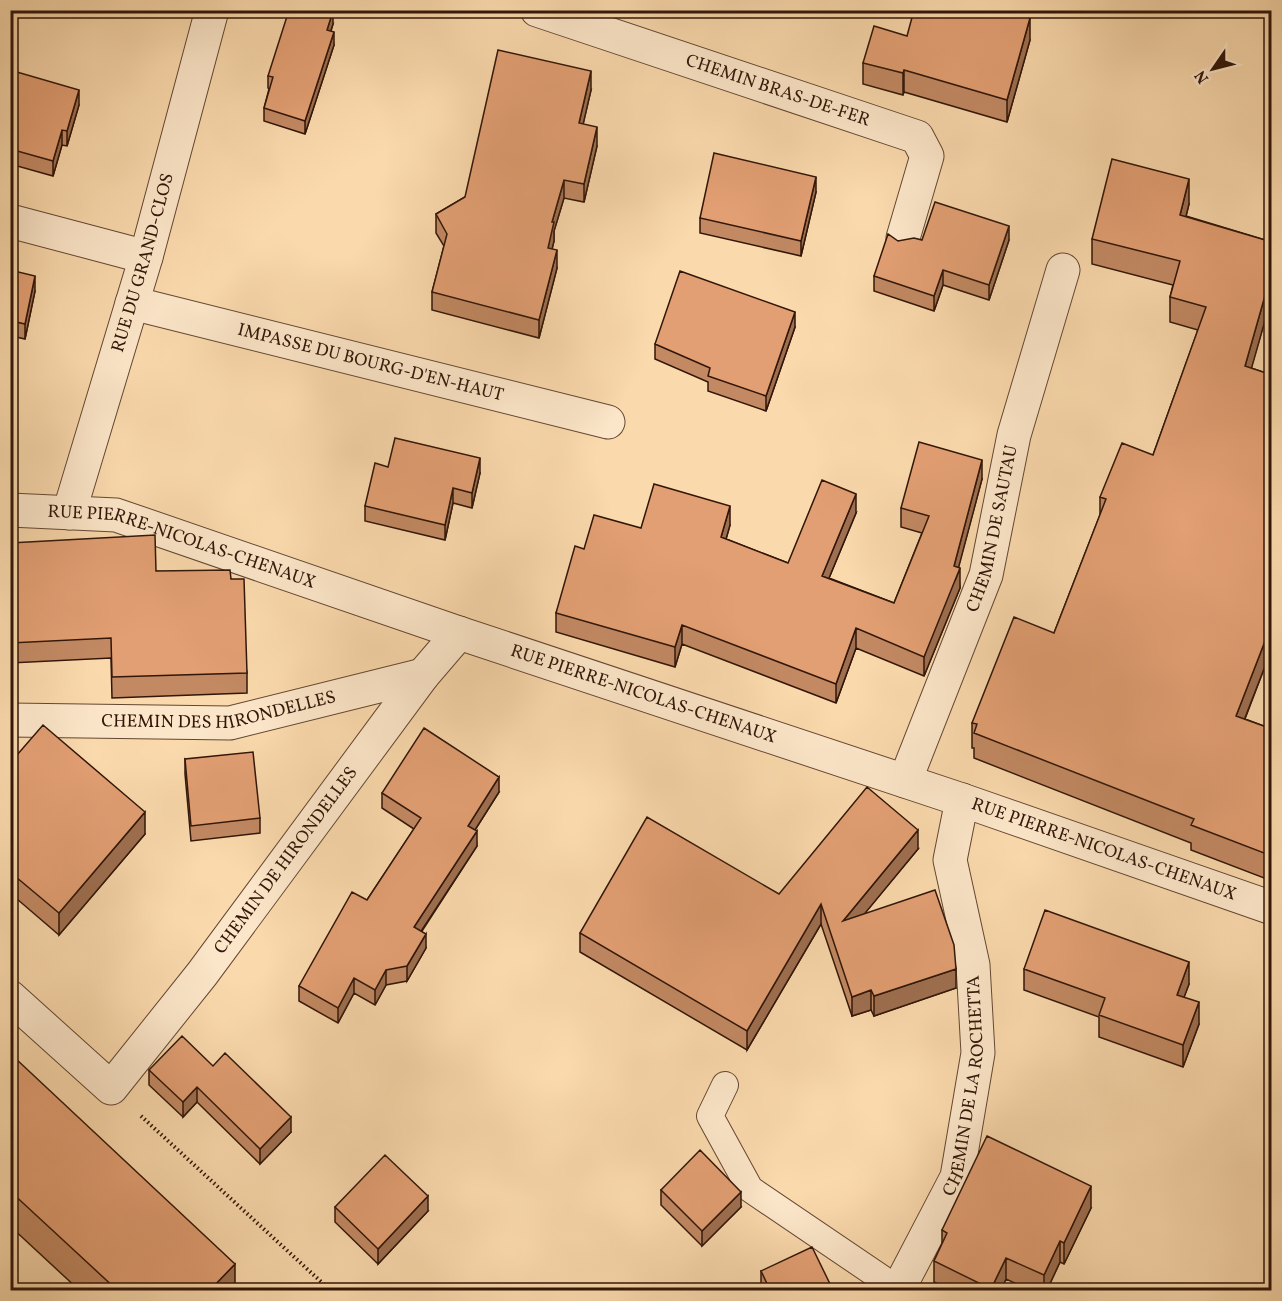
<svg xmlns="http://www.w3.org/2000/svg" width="1282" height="1301" font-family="Vollkorn,serif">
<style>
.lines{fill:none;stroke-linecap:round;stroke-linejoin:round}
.service-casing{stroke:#634732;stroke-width:28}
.minor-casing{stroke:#634732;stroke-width:35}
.tertiary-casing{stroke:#634732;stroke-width:35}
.path{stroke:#311609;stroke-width:4;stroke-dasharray:1.5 3;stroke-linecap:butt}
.service{stroke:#fce6c9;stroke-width:26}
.minor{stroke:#fce6c9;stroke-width:33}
.tertiary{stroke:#fce6c9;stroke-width:33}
.wall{fill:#c28963;stroke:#311609;stroke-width:1.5}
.shaded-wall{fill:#9e6f50;stroke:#311609;stroke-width:1.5}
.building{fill:#e29f73;stroke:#311609;stroke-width:1.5}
.labels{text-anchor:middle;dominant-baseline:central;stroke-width:5;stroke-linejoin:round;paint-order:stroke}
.street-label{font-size:18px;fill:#311609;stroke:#fce6c9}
</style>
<rect width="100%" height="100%" fill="#fad9ac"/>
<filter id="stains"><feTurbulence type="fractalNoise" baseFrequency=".00333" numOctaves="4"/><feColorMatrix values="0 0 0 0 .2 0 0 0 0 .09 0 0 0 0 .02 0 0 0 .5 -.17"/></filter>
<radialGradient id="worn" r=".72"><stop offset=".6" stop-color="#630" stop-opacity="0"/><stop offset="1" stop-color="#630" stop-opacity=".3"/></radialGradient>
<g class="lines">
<defs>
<path id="service" d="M725,1085l-15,31 40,73 149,101"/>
<g id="minor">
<path id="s1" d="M537,10l380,127 10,19 -24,82"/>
<path d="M10,221l136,36"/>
<path id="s2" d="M132,303l476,119"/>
<path id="s3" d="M69,513l77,-256 66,-247"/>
<path id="s4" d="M10,720l220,3 193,-48"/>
<path id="s5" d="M905,781l81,-206 28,-140 49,-165"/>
<path id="s6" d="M10,997l101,91 91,-114 221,-299 36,-42"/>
<path id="s7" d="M898,1290l59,-113 21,-124 -5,-88 -23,-105 12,-60"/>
</g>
<g id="tertiary">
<path id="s8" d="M10,510l106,5 343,118 503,167 310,108"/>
</g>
</defs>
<use href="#service" class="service-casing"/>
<use href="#minor" class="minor-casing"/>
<use href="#tertiary" class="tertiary-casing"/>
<path class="path" d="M141,1116l189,174"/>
<use href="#service" class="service"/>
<use href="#minor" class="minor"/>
<use href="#tertiary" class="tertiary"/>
</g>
<path class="wall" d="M727,10h21l-1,7z
M333,24l-2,7 3,14 -29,89 -41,-13v-13l5,-19 -1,-1v-12z
M907,36l123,4 -23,82 -103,-30 -1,3 -40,-11v-21z
M10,70l69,35 -12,41 -5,-1 -9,31 -43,-12z
M591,90l-8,34 14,22 -13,56 -20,-4 -10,33v10l-2,8 5,19 -18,70 -107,-28v-18l12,-46 -8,-13v-19l29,-17z
M816,192l-15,64 -101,-23v-15z
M1189,204l-3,12 86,26v54l-21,72 21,7v288l-5,-2 -22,58 27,10v152l-81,-31v-7l-217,-85v-10h-2v-25l82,-90 46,-118v-18l53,-42 45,-125 -28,-8v-25l3,-12 -81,-21v-25z
M922,240h87l-20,60 -46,-15 -9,26 -60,-20v-15l24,-35z
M10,270l25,21 -10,48 -9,-2 -6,23z
M795,327l-29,84 -58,-20v-9l-53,-23v-15z
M388,467l92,6 -8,35 -19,-5 -8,37 -80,-19v-15z
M982,479l-24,89 2,20 -36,88 -68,-28 -20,55 -154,-59 -7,23 -119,-35v-19l28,-64 57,-21 89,-3 -4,14 62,24 68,-50 -27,65 65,25 28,-70 -21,-6v-19z
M10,543l146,28 75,8 16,94v20l-135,5 -1,-40 -101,5z
M185,759l75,59v15l-69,8 -6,-67z
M10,763l135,71 -86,101 -49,-42z
M499,792l-24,38 2,16 -55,85 4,17 -19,33 -21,4 -11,20 -21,-12 -16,30 -39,-22v-15l68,-86 47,-71 -32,-21v-15z
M918,849l-54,65 92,74 -82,28 -3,-6 -19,6 -31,-92 -74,126 -167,-98v-19l199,-39z
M1024,969l165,15 -5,13 15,27 -16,43 -84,-30v-20l-75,-27z
M10,1063l225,227h-156l-69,-64z
M213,1066l78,66 -31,32 -63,-62 -14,15 -34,-32v-15z
M661,1190l80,17 -39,39 -41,-41z
M335,1207l93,4 -50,53 -43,-42z
M1091,1208l-27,56 -4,-2 -13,28h-17l-24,-11 -5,11h-50l-17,-8v-21l8,-17v-14z
M761,1271l72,19h-70l-2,-4z"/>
<path class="shaded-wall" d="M333,11v13l-6,18v-12z
M1030,18v22l-23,82v-22z
M334,32v13l-29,89v-13z
M904,70v22l-1,3v-22z
M591,71v19l-12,52v-19z
M79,90v15l-12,41v-15z
M597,127v19l-13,56v-18z
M62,130v15l-9,31v-15z
M816,177v15l-15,64v-15z
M1189,179v25l-9,36v-25z
M564,180v18l-10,33v10l-6,25v-18l4,-26z
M1009,226v14l-20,60v-15z
M557,250v18l-18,70v-18z
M943,270v15l-9,26v-15z
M1272,271v25l-27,95v-25z
M35,276v15l-10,48v-15z
M795,312v15l-29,84v-15z
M16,322v15l-6,23v-15z
M480,458v15l-8,35v-15z
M982,460v19l-27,102 5,-13v20l-36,88v-19l30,-91z
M453,488v15l-8,37v-15z
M856,494v19l-34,82v-19z
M730,506v19l-9,32v-20z
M682,625v19l-7,23v-20z
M856,628v20l-20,55v-19z
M1267,636v25l-31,80v-25z
M499,777v15l-31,49v-15z
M145,812v22l-86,101v-22z
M918,830v19l-75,91v-19z
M477,831v15l-63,96v-15z
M821,904v20l-74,126v-19z
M426,934v14l-19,33v-15z
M1189,962v22l-12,32v-21z
M956,969v19l-82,28v-20z
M386,970v15l-11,20v-15z
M354,978v15l-16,30v-15z
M871,990v20l-19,6v-19z
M1199,1002v22l-16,43v-22z
M197,1087v15l-14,15v-15z
M291,1117v15l-31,32v-15z
M1091,1186v22l-27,56v-21z
M741,1192v15l-39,39v-15z
M428,1196v15l-50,53v-15z
M1060,1241v21l-13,28h-3v-15z
M1006,1258v21l-5,11h-10v-1z
M235,1264v26h-25z"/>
<path class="building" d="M289,10l44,1 -6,19 7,2 -29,89 -41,-13 9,-31 -5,-1z
M914,10h89l27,8 -23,82 -103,-30 -1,3 -40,-10 11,-37 33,10z
M498,50l93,21 -12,52 18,4 -13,57 -20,-4 -12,42h2l-6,26 9,2 -18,70 -107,-28 15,-58 -11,-20 29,-17z
M10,70l69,20 -12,41 -5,-1 -9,31 -43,-12z
M714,153l102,24 -15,64 -101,-23z
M1112,159l77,20 -9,36 92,27v29l-27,95 27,9v263l-5,-2 -31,80 36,13v127l-81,-31 3,-6 -220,-86 3,-9 -5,-1 42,-106 40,16 52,-134 -6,-2 22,-54 31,12 53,-148 -36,-10 10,-36 -88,-22z
M935,202l74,24 -20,59 -46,-15 -9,26 -60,-20 14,-42 10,7 16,-3 8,2z
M10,270l25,6 -10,48 -9,-2 -6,23z
M680,271l115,41 -29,84 -58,-20 2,-8 -55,-24z
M395,438l85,20 -8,35 -19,-5 -8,37 -80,-19 10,-43 13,4z
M919,442l63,18 -28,106 6,2 -36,89 -68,-29 -20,56 -154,-59 -7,22 -119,-34 19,-67 9,3 10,-34 47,13 13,-44 76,22 -9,31 67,26 34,-83 34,14 -34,82 72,27 35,-87 -28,-8z
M155,535l1,36 74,-1 1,9h13l3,94 -135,4 -1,-39 -101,5v-100z
M43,725l102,87 -86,101 -49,-41v-109z
M424,728l75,49 -31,49 9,5 -63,96 12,7 -19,32 -21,4 -11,20 -21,-12 -16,30 -39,-22 53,-94 15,8 54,-82 -39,-25z
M253,752l7,66 -69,8 -6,-67z
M867,787l51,43 -75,91 92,-31 19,55 2,24 -82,27 -3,-6 -19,7 -31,-93 -74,127 -167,-98 67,-116 132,77z
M1045,910l144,52 -12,33 22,7 -16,43 -84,-30 6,-17 -81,-29z
M182,1036l31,30 12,-13 66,64 -31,32 -63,-62 -14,15 -34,-32z
M15,1058l220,206 -25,26h-93l-107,-99v-128z
M987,1136l104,50 -27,57 -4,-2 -16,34 -38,-17 -15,31 -57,-28 13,-28 -5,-3z
M700,1150l41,42 -39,39 -41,-41z
M385,1155l43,41 -50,53 -43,-42z
M812,1247l21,43h-63l-9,-19z"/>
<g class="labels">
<g class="street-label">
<text stroke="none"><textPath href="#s1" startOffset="254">CHEMIN BRAS-DE-FER</textPath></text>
<text stroke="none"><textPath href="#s3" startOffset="261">RUE DU GRAND-CLOS</textPath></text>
<text stroke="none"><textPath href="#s2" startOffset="246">IMPASSE DU BOURG-D'EN-HAUT</textPath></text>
<text stroke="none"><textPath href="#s5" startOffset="268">CHEMIN DE SAUTAU</textPath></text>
<text stroke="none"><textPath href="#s8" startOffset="177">RUE PIERRE-NICOLAS-CHENAUX</textPath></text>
<text stroke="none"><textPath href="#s8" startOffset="663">RUE PIERRE-NICOLAS-CHENAUX</textPath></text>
<text stroke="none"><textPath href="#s4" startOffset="210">CHEMIN DES HIRONDELLES</textPath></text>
<text stroke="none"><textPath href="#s8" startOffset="1149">RUE PIERRE-NICOLAS-CHENAUX</textPath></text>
<text stroke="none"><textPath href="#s6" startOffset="423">CHEMIN DE HIRONDELLES</textPath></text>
<text stroke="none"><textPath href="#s7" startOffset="219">CHEMIN DE LA ROCHETTA</textPath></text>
</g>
</g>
<rect width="1282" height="1301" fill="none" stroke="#fad9ac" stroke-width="36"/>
<rect x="12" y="12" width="1258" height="1277" fill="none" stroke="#311609" stroke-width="3"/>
<rect x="18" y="18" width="1246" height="1265" fill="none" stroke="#311609" stroke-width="1.5"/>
<g transform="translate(1213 69) rotate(235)" stroke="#fce6c9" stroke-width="4.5" paint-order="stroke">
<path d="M0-4.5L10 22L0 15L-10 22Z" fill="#311609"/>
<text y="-9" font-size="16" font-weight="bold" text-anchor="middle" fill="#311609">N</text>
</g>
<rect width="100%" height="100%" filter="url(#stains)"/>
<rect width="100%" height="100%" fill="url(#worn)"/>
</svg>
